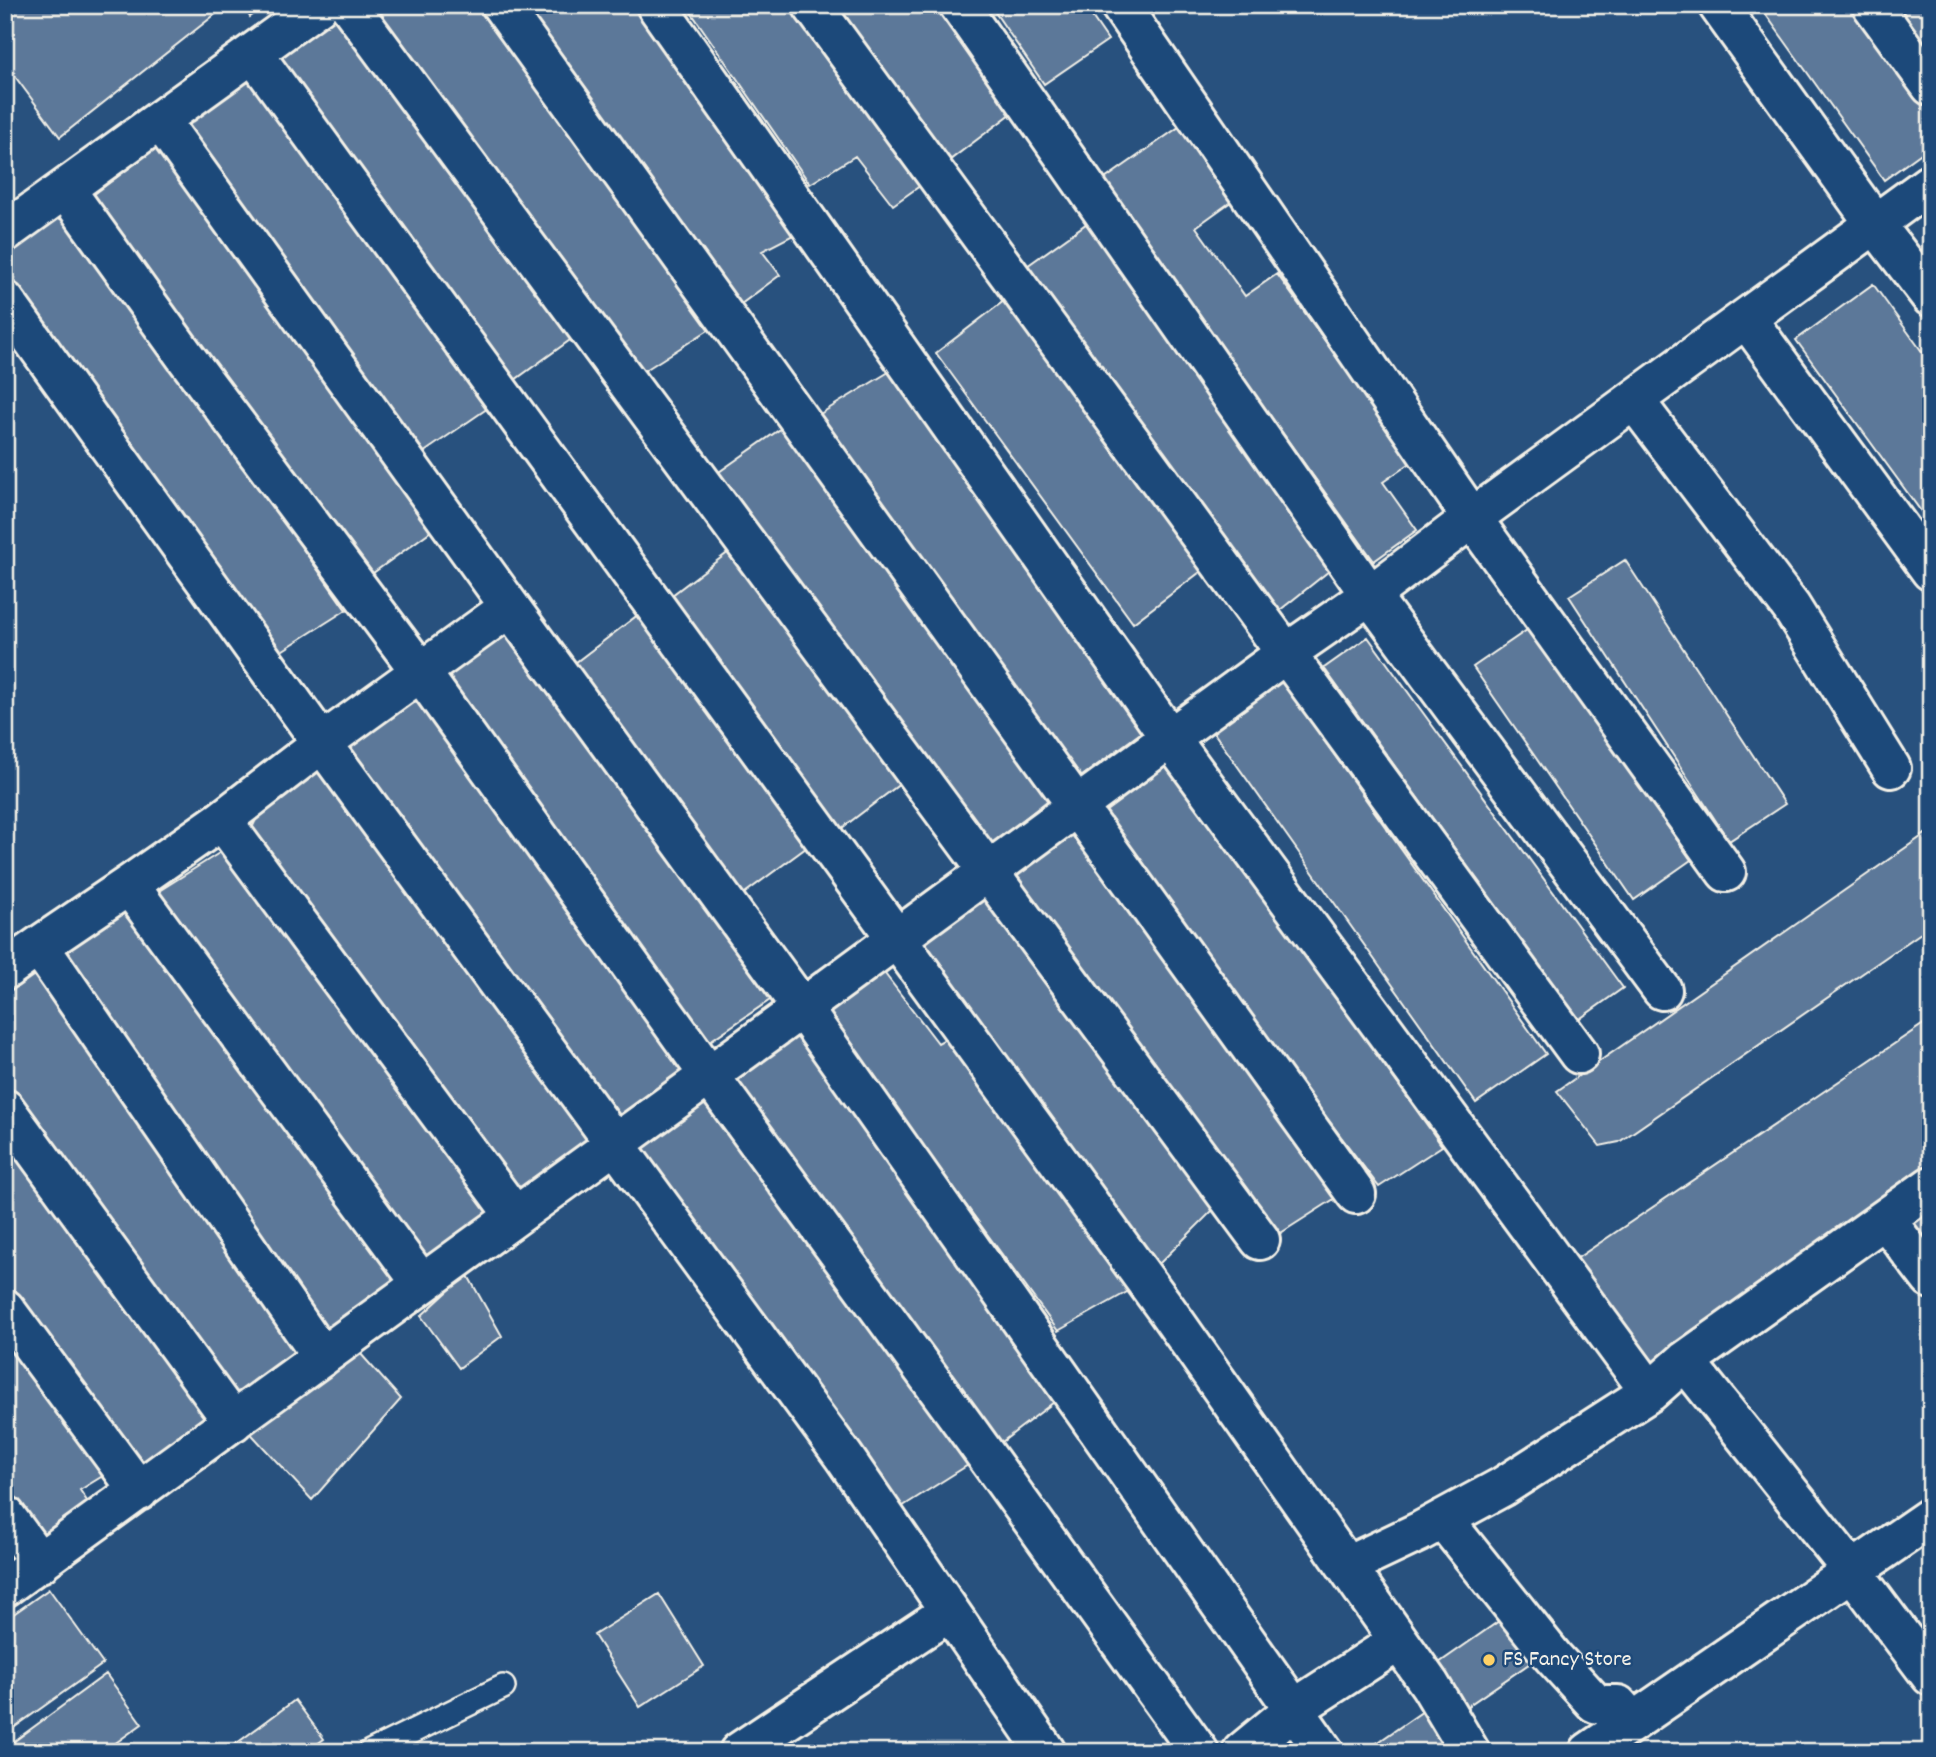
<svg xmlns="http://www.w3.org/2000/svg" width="1936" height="1757" font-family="Dekko,sans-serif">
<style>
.building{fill:#5b7899;stroke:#f4f1e8;stroke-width:2}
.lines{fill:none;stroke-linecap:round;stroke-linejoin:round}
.lane-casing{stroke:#f4f1e8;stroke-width:28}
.street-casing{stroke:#f4f1e8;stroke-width:44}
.lane{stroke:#1f4a7a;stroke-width:23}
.street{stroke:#1f4a7a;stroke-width:38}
.poi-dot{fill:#ffd166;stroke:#1f4a7a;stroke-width:2.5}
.labels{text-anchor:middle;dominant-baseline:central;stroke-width:5;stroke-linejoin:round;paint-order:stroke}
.poi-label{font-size:23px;fill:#f4f1e8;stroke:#1f4a7a;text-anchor:start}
</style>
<rect width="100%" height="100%" fill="#28517e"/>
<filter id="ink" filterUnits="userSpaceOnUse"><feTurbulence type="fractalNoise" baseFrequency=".0143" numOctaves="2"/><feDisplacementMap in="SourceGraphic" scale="14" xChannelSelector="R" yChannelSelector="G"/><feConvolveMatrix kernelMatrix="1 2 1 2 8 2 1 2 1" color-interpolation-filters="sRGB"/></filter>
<g filter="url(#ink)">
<path class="building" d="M5,5h222l-167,132 -55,-74z
M243,5h23l-16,12z
M373,5h116l232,317 -88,56z
M508,5h129l170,223 -45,23 18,24 -51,38z
M686,5h118l127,173 -38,27 -38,-49 -45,28z
M833,5h116l71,102 -70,53z
M990,5h94l24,35 -64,44z
M1759,5h94l78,108v33l-47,34z
M1890,5h41v57z
M339,8l238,327 -65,47 -238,-328z
M266,67l238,330 -84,58 -239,-325z
M1179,127l53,74 -36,26 49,69 32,-22 135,188 -29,20 34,48 -43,31 -272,-380z
M169,138l277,382 -84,61 -273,-383z
M64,209l282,401 -66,42 -275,-372v-34z
M1097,216l242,347 -69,55 -250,-347z
M1873,284l58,80v161l-135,-185z
M1013,294l199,269 -79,60 -197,-270z
M897,367l253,359 -80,59 -250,-371z
M796,418l265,372 -71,56 -281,-367z
M738,545l175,229 -79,60 -175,-229z
M1625,560l160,244 -56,37 -160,-245z
M643,611l175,228 -80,59 -171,-229z
M1530,628l161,232 -57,40 -161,-233z
M514,631l259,367 -69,47 -264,-367z
M1368,637l255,351 -45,32 -254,-352z
M1282,681l264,373 -70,49 -264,-373z
M414,686l282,385 -78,53 -283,-382z
M1166,759l276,387 -63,41 -284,-376z
M323,761l279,379 -89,63 -266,-364 18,-39z
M1077,819l268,373 -72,46 -274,-363z
M1931,830v96l-312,216 -19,4 -43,-55z
M235,843l263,370 -84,59 -263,-376z
M987,889l237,310 -73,73 -237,-330z
M127,896l279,387 -75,57 -277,-382z
M35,963l275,391 -64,51 -241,-323v-97z
M882,970l56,73 20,-11 185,251 -85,48 -231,-316z
M1931,1019v152l-278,197 -77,-109z
M799,1030l259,369 -60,46 -264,-362z
M711,1098l265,362 -76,48 -270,-363z
M5,1125l214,292 -79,60 -135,-187z
M1931,1192v67l-36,-42z
M467,1274l35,62 -43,32 -38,-52z
M5,1326l109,143 -34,21 12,19 -47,33 -40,-53z
M360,1353l41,46 -89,101 -69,-75z
M49,1589l54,75 -98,70v-114z
M659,1594l45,72 -64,41 -46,-72z
M1512,1612l30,43 -76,52 -30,-42z
M106,1674l36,50 -39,28h-98v-4z
M295,1700l29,39 -18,13h-81z
M1429,1707l27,45h-92z"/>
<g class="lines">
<defs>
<path id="lane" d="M370,1752l133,-65"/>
<path id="street" d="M349,5l911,1235
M501,5l855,1189
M656,5l514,733 480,654
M812,5l767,1049
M959,5l411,590 292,395
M1120,5l352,513 254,354
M1718,5l157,219 56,73
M1872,5l59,81
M253,53l913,1256 264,376 40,67
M160,120l350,487 292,401 522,744
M65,189l120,167 235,315 289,404 260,357 230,320
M5,232l314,-227
M5,301l317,442 522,714 202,295
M1746,318l185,253
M1634,400l157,207 100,161
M222,820l100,-77 188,-136
M129,885l93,-65 293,396
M39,946l90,-61 293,399
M5,970l34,-24 283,411
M5,1109l228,313
M1885,1219l46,60
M5,1309l134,182
M1685,1361l168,211 78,104
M5,1515l35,48
M1443,1519l110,138 42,46 8,2h15l14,16
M1347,1566l72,-34 83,-45 148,-95 35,-31 246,-175
M5,1587l797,-579 368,-270 115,-84 85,-59 102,-77 459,-335
M739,1752l210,-140
M1242,1752l52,-43 105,-68
M1589,1752l342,-235"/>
</defs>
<use href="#lane" class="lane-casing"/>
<use href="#street" class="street-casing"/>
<use href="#lane" class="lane"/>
<use href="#street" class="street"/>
</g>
</g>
<circle class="poi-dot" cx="1489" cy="1660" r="7"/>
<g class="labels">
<g class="poi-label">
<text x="1503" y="1660">FS Fancy Store</text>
</g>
</g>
<rect width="1936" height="1757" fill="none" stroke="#1f4a7a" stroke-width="28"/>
<rect x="14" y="14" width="1908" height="1729" fill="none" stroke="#f4f1e8" stroke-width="2.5" filter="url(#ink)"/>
</svg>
